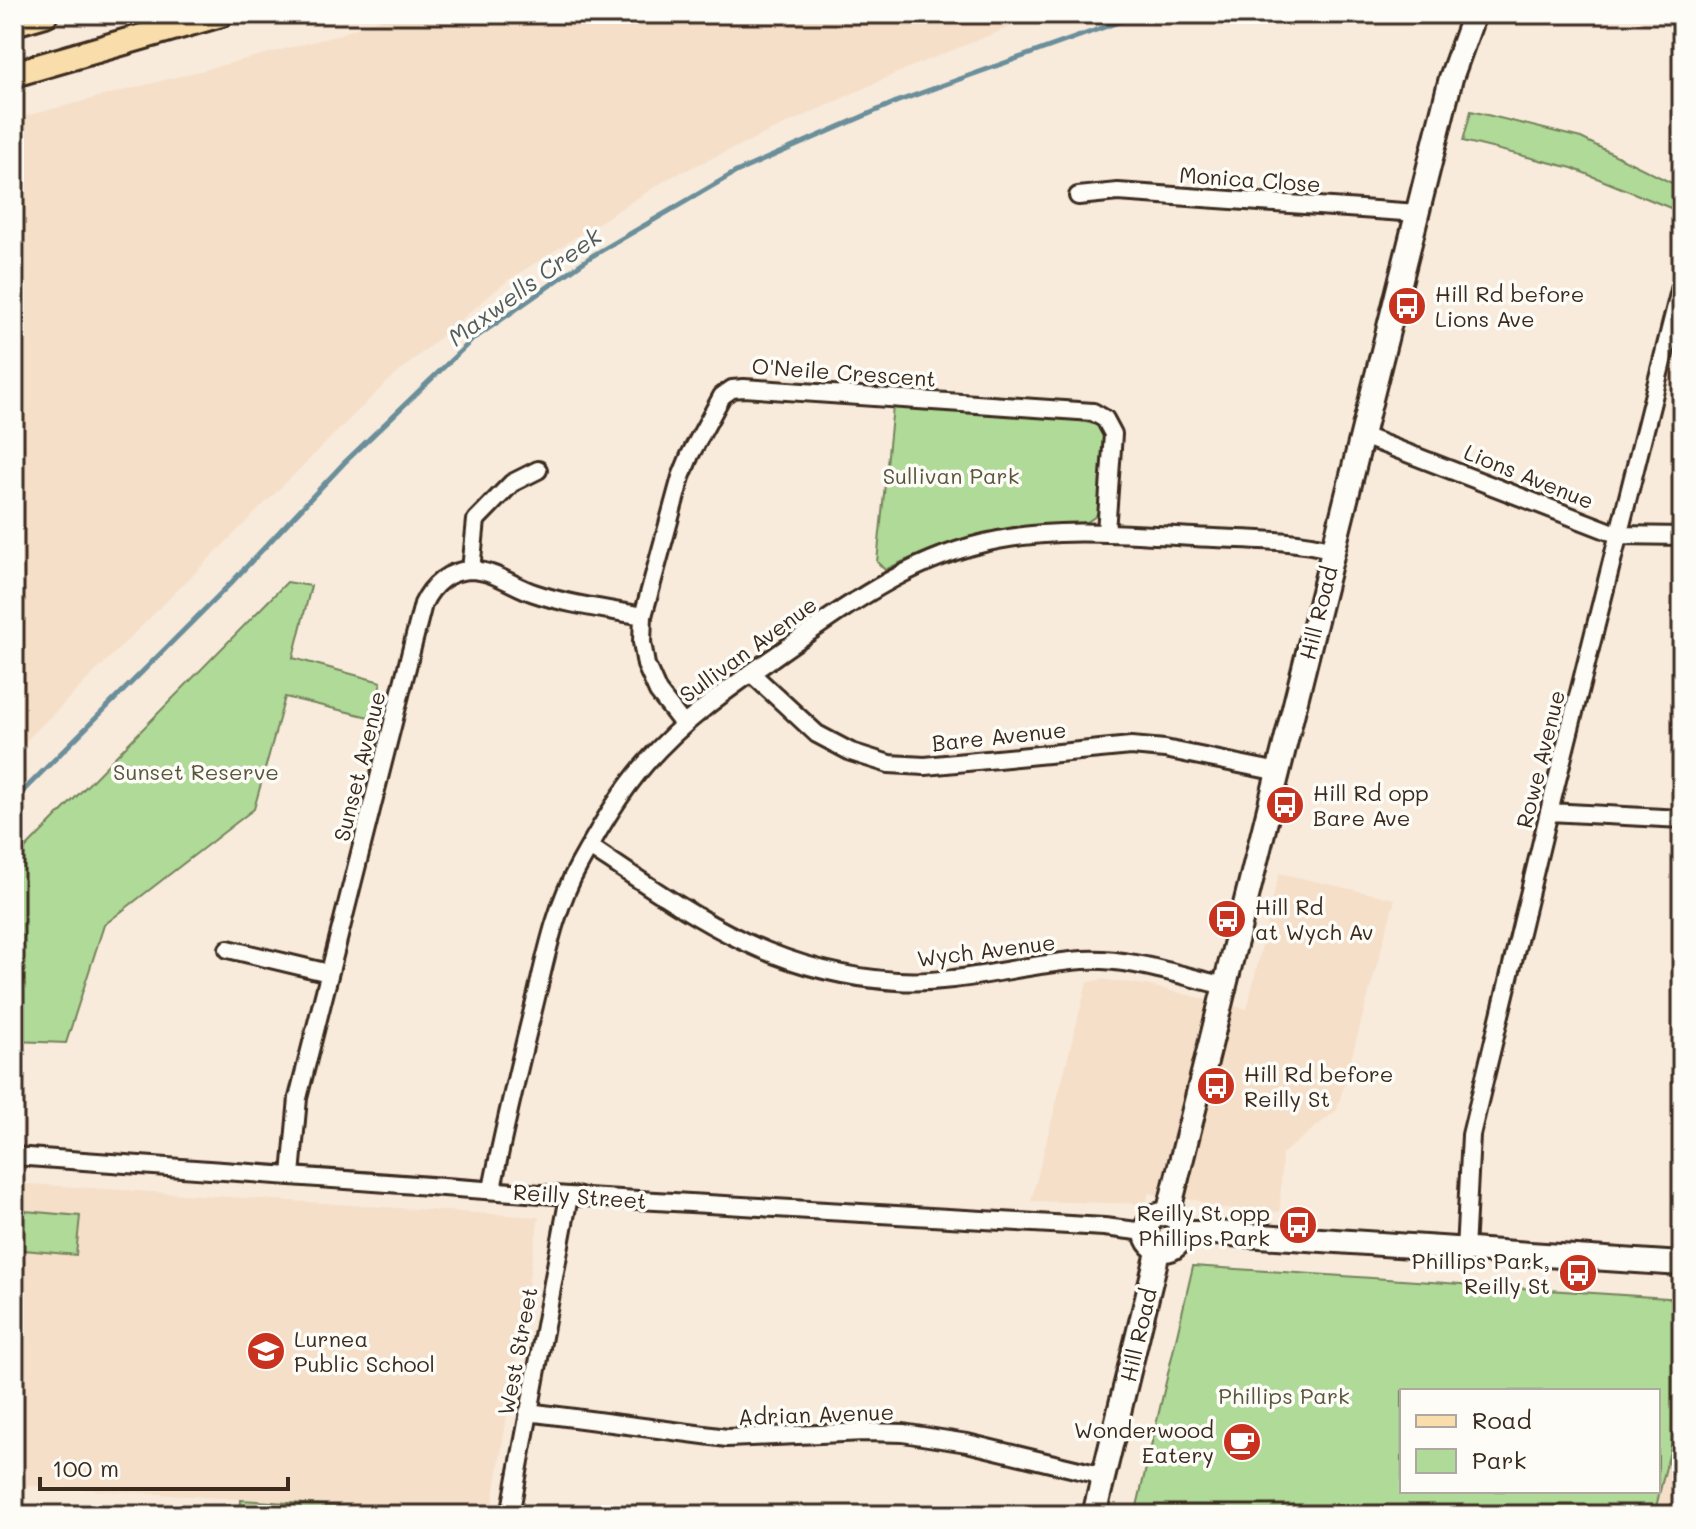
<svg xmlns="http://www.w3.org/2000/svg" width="1696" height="1529" font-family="Mali,sans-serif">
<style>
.built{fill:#f5dfc9}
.green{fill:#afda98;stroke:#75825b;stroke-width:2;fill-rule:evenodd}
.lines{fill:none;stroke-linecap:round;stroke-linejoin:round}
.stream{stroke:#6b8e9a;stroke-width:5}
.street-casing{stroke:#3b2a1e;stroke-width:22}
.secondary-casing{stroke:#3b2a1e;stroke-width:28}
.primary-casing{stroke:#3b2a1e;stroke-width:30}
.street{stroke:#fdfcf7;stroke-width:16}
.secondary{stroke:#fdfcf7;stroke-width:22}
.primary{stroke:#f9deab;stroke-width:24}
.labels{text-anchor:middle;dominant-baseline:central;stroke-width:7;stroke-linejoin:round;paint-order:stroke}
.street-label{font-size:22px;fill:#3b2a1e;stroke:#fdfcf7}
.poi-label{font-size:22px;fill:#3b2a1e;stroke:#fdfcf7;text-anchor:start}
.park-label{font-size:22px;fill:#58563c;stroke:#fdfcf7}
.water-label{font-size:24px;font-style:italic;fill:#535c5c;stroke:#fdfcf7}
</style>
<rect width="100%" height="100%" fill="#f8ebdc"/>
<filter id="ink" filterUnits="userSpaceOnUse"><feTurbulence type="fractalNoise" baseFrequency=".0125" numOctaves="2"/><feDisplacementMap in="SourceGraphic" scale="16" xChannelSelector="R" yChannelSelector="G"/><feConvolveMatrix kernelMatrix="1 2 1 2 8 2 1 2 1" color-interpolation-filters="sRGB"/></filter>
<g filter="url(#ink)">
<path class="built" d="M395,14h648l-135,54 -239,110 -162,103 -122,103 -371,369v-634l321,-83z
M1279,873l116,26 -58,211 -55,44 -2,58 -75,-5 -5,-6 -51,-8 -3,11 -115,-3 56,-218 14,-4 45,6 101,24z
M14,1183l525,34 -48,298 -477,-30z
M1682,1405v110h-28z"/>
<path class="green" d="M1471,111l110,27 101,50 -4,23 -106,-43 -109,-27z
M893,406l171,11 34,8 8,16 -6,65 -4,10 -9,6c-23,3 -47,2 -70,5 -47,6 -90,22 -132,43l-8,-8z
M287,582l24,4 -18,72 88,24 -8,36 -88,-21 -31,112 -150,116 -38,118 -52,-2v-181z
M14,1210l66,6 -4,39 -62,-6z
M1193,1266l489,33v104l-28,112h-519zM1658,1391v100h-256v-100z
M241,1500l159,10 -1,5h-159z"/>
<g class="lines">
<path class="stream" d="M14,800l217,-217 113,-120 128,-123 120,-84 144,-84 160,-70 245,-88"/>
<defs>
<path id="street" d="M1078,196l40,-4 300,21
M1363,436l256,99 63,1
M471,570l5,-50 36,-37 26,-13
M751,673l66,61 34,18 38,12 36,2 206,-20 34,3 114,23
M683,724l-25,-32 -12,-27 -4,-23 1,-26 38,-139 9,-22 32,-59 10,-7 12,-1 349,24 12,7 8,15 -7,98
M1549,812l133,7
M590,847c100,67 181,127 307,134 63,4 123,-17 186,-21 47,-3 97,16 143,26
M228,949l101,24
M14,1156l555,40 535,31 42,5
M291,1175l7,-77 125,-494c9,-19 25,-33 47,-34 23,0 43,16 64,23 35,12 73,16 109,23
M492,1189c12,-60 26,-119 41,-179 12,-48 21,-101 46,-145 20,-36 40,-71 67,-102 38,-44 85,-76 132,-109 70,-49 135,-98 220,-114 64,-13 131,-6 196,-3 46,3 95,1 140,13
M1465,1251l6,-116 78,-323 133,-530
M528,1412l199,26 138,-6 38,1 64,10 137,33
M510,1515l59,-319"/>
<path id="secondary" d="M1168,1214l283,-1136 23,-64
M1146 1232a18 18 0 1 1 36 0a18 18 0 1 1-36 0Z
M1182,1233h33l467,31
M1094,1515l65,-267"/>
<path id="primary" d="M14,23l31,-9
M14,74l207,-60"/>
</defs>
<use href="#street" class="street-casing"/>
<use href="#secondary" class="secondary-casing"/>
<use href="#primary" class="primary-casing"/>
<use href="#street" class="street"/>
<use href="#secondary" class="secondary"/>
<use href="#primary" class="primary"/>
</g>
</g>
<defs>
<symbol id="bus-disc" viewBox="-11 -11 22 22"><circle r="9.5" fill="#c8321e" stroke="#fdfcf7"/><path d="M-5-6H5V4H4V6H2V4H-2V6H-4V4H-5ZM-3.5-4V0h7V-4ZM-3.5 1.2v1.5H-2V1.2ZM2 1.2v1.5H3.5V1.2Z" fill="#fff"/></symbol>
<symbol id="school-disc" viewBox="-11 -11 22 22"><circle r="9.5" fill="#c8321e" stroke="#fdfcf7"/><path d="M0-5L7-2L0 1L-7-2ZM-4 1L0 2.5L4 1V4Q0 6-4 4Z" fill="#fff"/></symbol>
<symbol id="cafe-disc" viewBox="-11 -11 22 22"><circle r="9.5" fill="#c8321e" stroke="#fdfcf7"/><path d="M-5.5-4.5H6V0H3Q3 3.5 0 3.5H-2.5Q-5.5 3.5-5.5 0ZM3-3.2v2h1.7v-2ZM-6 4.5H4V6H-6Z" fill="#fff"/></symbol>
</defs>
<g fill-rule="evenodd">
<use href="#bus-disc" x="1385" y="284" width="44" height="44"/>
<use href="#bus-disc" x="1263" y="783" width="44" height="44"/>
<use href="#bus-disc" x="1205" y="897" width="44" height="44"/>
<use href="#bus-disc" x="1194" y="1064" width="44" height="44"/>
<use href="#bus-disc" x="1276" y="1203" width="44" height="44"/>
<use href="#bus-disc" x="1556" y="1251" width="44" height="44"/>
<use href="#school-disc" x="244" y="1329" width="44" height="44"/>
<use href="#cafe-disc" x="1220" y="1420" width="44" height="44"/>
</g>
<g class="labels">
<g class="street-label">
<text transform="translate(1250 179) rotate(4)">Monica Close</text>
<text transform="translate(844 372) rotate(4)">O'Neile Crescent</text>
<text transform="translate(1529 476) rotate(22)">Lions Avenue</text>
<text transform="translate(1318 613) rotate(-76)">Hill Road</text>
<text transform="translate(748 649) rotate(-36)">Sullivan Avenue</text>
<text transform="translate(999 736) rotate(-6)">Bare Avenue</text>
<text transform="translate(1540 759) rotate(-76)">Rowe Avenue</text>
<text transform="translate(359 766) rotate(-76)">Sunset Avenue</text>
<text transform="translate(986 950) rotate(-7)">Wych Avenue</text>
<text transform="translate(580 1196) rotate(4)">Reilly Street</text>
<text transform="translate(1138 1335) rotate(-77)">Hill Road</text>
<text transform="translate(517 1351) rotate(-79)">West Street</text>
<text transform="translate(816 1414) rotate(-2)">Adrian Avenue</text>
</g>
<g class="poi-label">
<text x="1435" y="293">Hill Rd before<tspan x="1435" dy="25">Lions Ave</tspan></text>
<text x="1313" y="792">Hill Rd opp<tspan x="1313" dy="25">Bare Ave</tspan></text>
<text x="1255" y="906">Hill Rd<tspan x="1255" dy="25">at Wych Av</tspan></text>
<text x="1244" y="1073">Hill Rd before<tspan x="1244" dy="25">Reilly St</tspan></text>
<text x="1270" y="1212" text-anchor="end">Reilly St opp<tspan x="1270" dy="25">Phillips Park</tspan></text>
<text x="1550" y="1260" text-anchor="end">Phillips Park,<tspan x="1550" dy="25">Reilly St</tspan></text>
<text x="294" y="1338">Lurnea<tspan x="294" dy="25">Public School</tspan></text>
<text x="1214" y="1429" text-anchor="end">Wonderwood<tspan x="1214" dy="25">Eatery</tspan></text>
</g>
<g class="park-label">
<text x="951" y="475">Sullivan Park</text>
<text x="196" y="771">Sunset Reserve</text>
<text x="1284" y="1395">Phillips Park</text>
</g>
<g class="water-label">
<text transform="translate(524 286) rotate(-36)">Maxwells Creek</text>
</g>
</g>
<rect width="1696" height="1529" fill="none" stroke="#fdfcf7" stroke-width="48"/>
<rect x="24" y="24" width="1648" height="1481" fill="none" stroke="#3b2a1e" stroke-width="3" filter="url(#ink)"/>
<rect x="1400" y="1389" width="260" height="104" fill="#fdfcf7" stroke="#afa8a0" stroke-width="2"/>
<rect x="1416" y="1415" width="40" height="12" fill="#f9deab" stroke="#afa8a0" stroke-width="2"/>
<text x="1472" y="1429" font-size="24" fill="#3b2a1e">Road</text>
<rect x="1416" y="1449" width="40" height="24" fill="#afda98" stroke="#afa8a0" stroke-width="2"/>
<text x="1472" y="1469" font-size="24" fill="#3b2a1e">Park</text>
<path d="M40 1477v12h248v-12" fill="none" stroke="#3b2a1e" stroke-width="4"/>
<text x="52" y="1477" font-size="24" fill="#3b2a1e" stroke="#fdfcf7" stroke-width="6" paint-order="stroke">100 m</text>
</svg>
